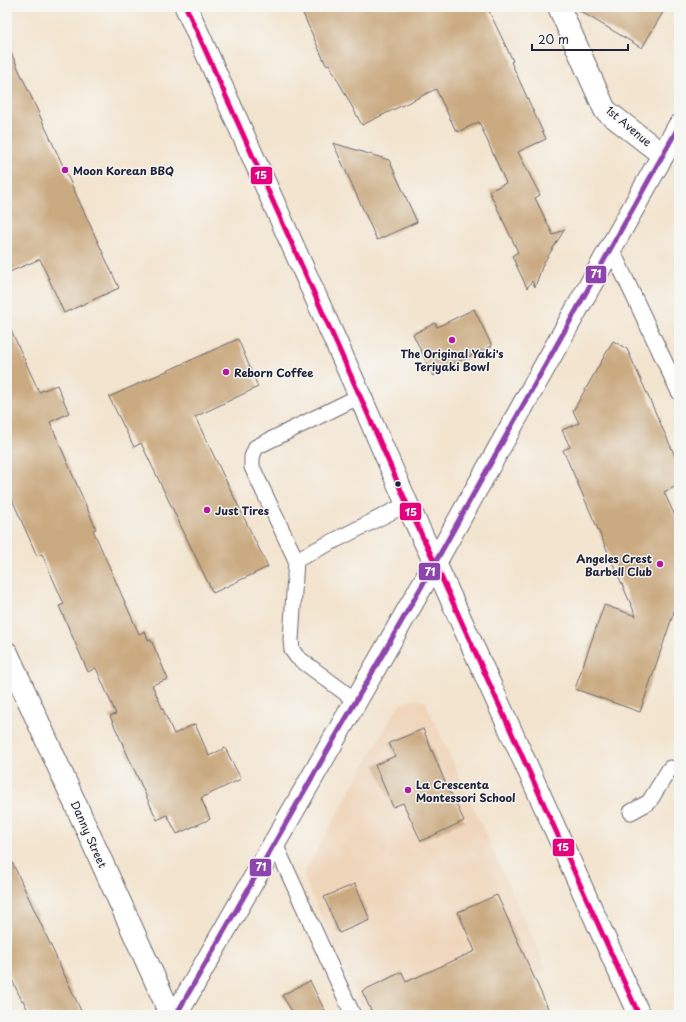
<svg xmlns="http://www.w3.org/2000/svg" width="686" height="1022" font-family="'Playpen Sans',sans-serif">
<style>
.built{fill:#efd6bb}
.building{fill:#caaa81}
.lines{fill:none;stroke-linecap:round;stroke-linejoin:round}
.lane-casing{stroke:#6b666f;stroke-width:17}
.street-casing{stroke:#6b666f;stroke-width:24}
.secondary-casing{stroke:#6b666f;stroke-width:24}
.primary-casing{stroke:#6b666f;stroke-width:24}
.lane{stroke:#fff;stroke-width:15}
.street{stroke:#fff;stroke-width:22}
.secondary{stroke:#fff;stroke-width:22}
.primary{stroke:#fff;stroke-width:22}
.bus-1-casing{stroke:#f6f6f2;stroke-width:8}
.bus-2-casing{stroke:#f6f6f2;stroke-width:8}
.bus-1{stroke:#e5007d;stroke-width:5}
.bus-2{stroke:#8e44ad;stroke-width:5}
.poi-dot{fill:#b5179e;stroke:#f6f6f2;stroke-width:1.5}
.bus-dot{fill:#22223b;stroke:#f6f6f2;stroke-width:1.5}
.labels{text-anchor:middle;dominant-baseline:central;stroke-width:3;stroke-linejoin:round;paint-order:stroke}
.street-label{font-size:11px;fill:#22223b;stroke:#f6f6f2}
.poi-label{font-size:11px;font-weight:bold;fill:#22223b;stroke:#f6f6f2;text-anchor:start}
.line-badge{stroke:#f6f6f2;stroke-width:1.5}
.badge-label{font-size:11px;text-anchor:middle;font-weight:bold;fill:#fff}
</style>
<rect width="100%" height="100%" fill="#f6f6f2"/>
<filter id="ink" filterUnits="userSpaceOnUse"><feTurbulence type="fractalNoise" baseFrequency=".025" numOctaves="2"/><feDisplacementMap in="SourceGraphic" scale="8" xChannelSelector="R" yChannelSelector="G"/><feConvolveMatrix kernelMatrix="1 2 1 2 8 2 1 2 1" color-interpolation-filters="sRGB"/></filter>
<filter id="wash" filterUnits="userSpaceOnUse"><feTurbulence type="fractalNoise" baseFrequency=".012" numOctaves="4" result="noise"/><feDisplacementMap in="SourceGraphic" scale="16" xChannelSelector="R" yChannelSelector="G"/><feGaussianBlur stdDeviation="0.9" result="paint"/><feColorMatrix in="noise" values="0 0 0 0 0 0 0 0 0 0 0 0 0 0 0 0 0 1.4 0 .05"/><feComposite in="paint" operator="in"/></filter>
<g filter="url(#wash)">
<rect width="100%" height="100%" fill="#f3e4cf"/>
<path class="built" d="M412,699l13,2 122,269 -99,45h-83l-62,-140 95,-169z"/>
<g id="blocks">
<path class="building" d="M300,7h187l26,54 -2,1 35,77 -28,13 22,43 -5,3 18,37 12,-6 -22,35 -8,23 -3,-6 -5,7 -15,-32 6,-4 -29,-61 17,-8 -27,-61 -21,10 -1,-2 -1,1 -20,-42 -74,36 -33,-61 -3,1z
M573,7h93l-24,41z
M7,44l112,244 -55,25 -24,-54 -33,14z
M333,143l56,17 28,62 -40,18z
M474,309l18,37 -39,18 1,2 -21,10 -20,-42 22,-11 2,4z
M7,321l32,71 18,-7 12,28 -19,9 46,107 -3,1 46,104 6,-3 3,9h3l17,39 -16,6 22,49 21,-10 14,32 16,-8 16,31 -40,19 9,21 -33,15 -10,-19 -10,5 -47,-104 6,-2 -20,-46 -8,4 -29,-66 5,-2 -22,-50 -5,2 -30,-68z
M238,339l20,48 -63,30 73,150 -55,26 -72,-150 -7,4 -25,-50z
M613,341l14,8 52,116v20l-15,7 15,33v72l-39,115 -65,-23 29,-84 32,11 -73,-166 7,-3 -8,-17 17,-7 -6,-12z
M423,729l27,65 1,-1 13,28 -43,20 -18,-38 -10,4 -18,-42 20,-9 -6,-13z
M7,851l76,164h-53l-7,-15 -1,1 -15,-32z
M355,884l15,36 -31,13 -15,-36z
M497,895l54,120h-178l-11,-24 40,-19 4,10 69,-31 -17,-39z
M310,981l17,34h-33l-12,-20z"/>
</g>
</g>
<g filter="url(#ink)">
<use href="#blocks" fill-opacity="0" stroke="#6b666f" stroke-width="1"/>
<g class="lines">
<defs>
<path id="lane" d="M611,248l68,144
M296,560l-44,-93v-10l4,-10 104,-51
M356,701l-59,-44 -5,-7 -1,-10 5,-80 111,-56
M631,812l18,-10 21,-34
M275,844l78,171"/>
<path id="street" d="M559,7l46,103 58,45
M7,653l164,362
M176,1015l259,-452"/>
<path id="secondary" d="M435,563l244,-437"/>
<path id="primary" d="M186,7l174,389 47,108 28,59 204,452"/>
</defs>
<use href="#lane" class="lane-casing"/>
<use href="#street" class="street-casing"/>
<use href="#secondary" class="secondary-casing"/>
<use href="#primary" class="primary-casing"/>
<use href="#lane" class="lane"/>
<use href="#street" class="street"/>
<use href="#secondary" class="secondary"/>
<use href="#primary" class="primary"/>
<defs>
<path id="bus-1" d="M186,7l174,389 47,108 28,59 204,452"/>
<path id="bus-2" d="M176,1015l259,-452 244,-437"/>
</defs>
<use href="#bus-1" class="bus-1-casing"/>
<use href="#bus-2" class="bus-2-casing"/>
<use href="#bus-1" class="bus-1"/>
<use href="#bus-2" class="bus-2"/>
</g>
</g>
<g class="poi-dot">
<circle cx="65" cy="170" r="4"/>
<circle cx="452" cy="340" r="4"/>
<circle cx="226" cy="372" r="4"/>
<circle cx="207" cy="510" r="4"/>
<circle cx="660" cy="564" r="4"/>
<circle cx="408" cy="790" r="4"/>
</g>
<circle class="bus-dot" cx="398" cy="484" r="3.5"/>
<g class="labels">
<g class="street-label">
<text transform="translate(629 126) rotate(40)">1st Avenue</text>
<text transform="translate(89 834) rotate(66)">Danny Street</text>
</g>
<g class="poi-label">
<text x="73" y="170">Moon Korean BBQ</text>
<text x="452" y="353" text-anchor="middle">The Original Yaki's<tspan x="452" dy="13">Teriyaki Bowl</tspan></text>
<text x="234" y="372">Reborn Coffee</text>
<text x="215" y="510">Just Tires</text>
<text x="652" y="558" text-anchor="end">Angeles Crest<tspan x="652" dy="13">Barbell Club</tspan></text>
<text x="416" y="784">La Crescenta<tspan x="416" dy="13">Montessori School</tspan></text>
</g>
</g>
<g class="line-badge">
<rect x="250" y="166" width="23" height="19" rx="4" fill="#e5007d"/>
<rect x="585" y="265" width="22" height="19" rx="4" fill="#8e44ad"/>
<rect x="399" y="502" width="23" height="19" rx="4" fill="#e5007d"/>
<rect x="418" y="562" width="23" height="19" rx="4" fill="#8e44ad"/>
<rect x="552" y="838" width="23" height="19" rx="4" fill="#e5007d"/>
<rect x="249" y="858" width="23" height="19" rx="4" fill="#8e44ad"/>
</g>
<g class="badge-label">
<text x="261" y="179">15</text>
<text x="596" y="278">71</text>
<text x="411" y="516">15</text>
<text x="430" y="576">71</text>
<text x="563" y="851">15</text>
<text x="261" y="871">71</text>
</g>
<rect width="686" height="1022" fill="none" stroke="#f6f6f2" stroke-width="24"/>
<path d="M532 44v6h96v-6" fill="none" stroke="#22223b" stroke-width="2"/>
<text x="538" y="44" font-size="12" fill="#22223b" stroke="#f6f6f2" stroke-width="3" paint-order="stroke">20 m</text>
</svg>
